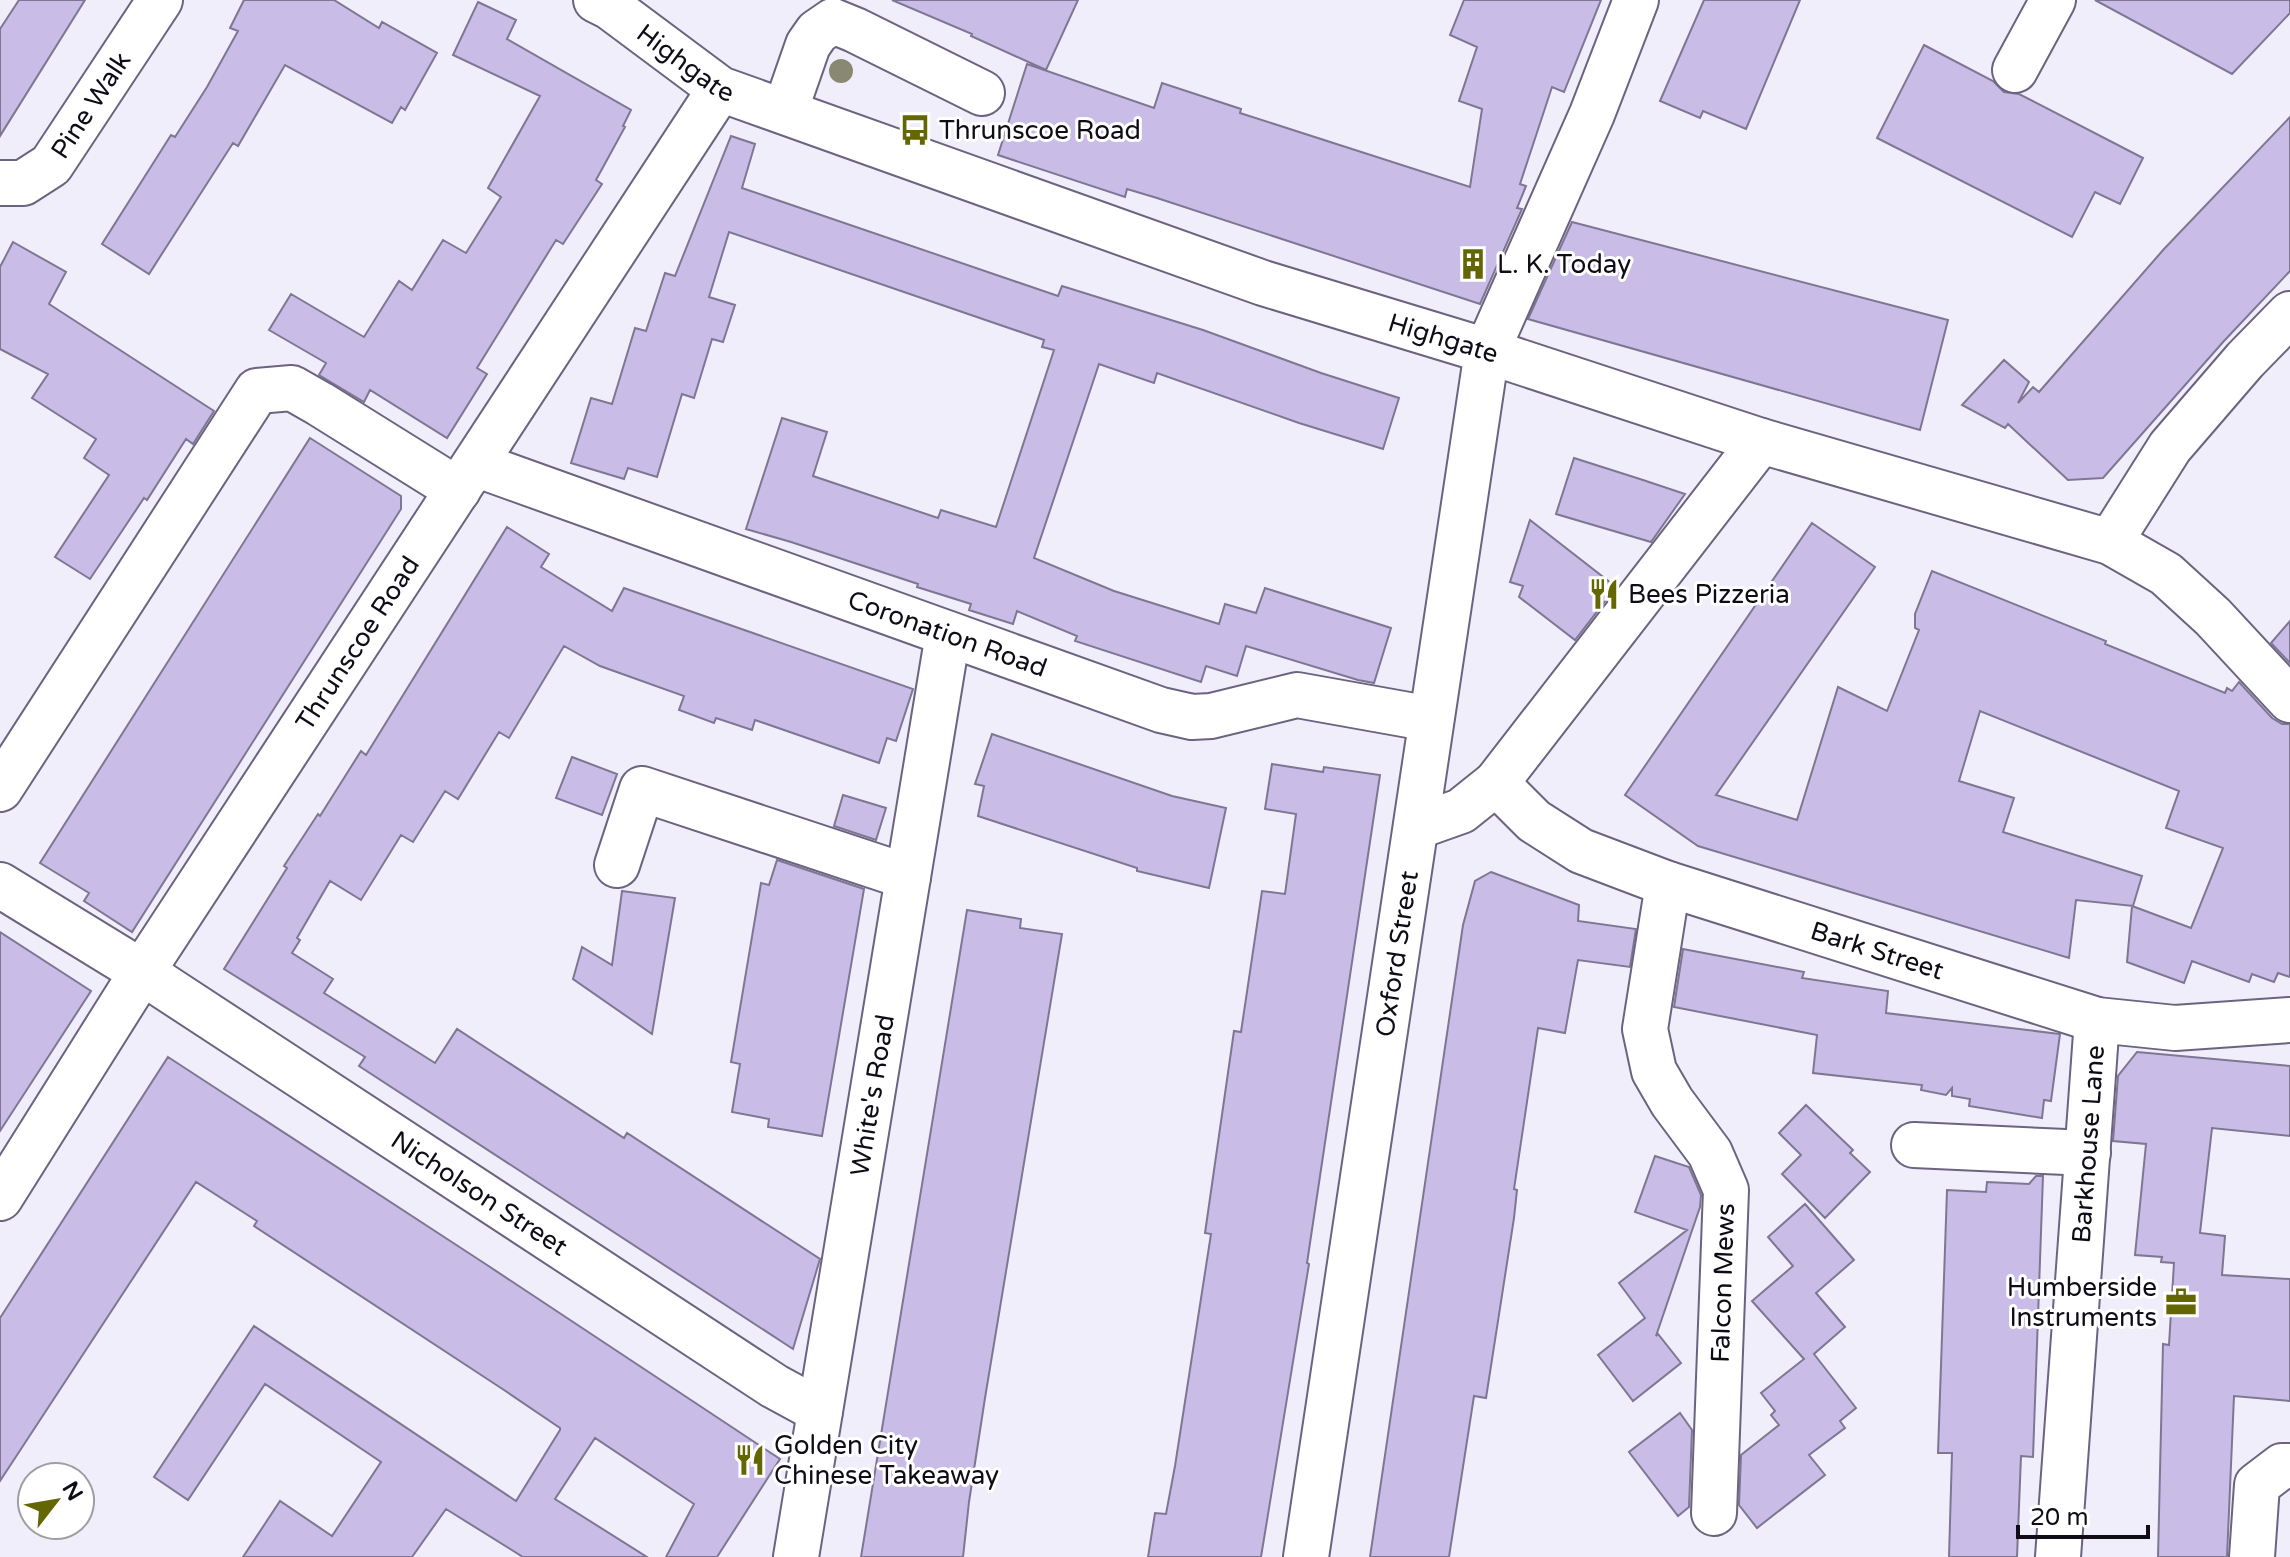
<svg xmlns="http://www.w3.org/2000/svg" width="2290" height="1557" font-family="'Varela Round',sans-serif">
<style>
.building{fill:#c9bde7;stroke:#7e7693;stroke-width:2}
.lines{fill:none;stroke-linecap:round;stroke-linejoin:round}
.minor-casing{stroke:#6b637f;stroke-width:48}
.minor{stroke:#fff;stroke-width:44}
.tree{fill:#898871}
.labels{text-anchor:middle;dominant-baseline:central;stroke-width:6;stroke-linejoin:round;paint-order:stroke}
.street-label{font-size:26px;fill:#0f0c17;stroke:#fff}
.poi-label{font-size:26px;fill:#0f0c17;stroke:#fff;text-anchor:start}
</style>
<rect width="100%" height="100%" fill="#f1eefb"/>
<path class="building" d="M19,0h66l-85,136v-107z
M244,0h90l45,28 3,-6 55,31 -32,57 -4,-3 -9,16 -107,-58 -47,81 -5,-3 -84,131 -47,-30 69,-109 4,2 32,-50 31,-56 -8,-3z
M892,0h186l-32,70 -75,-34 1,-2z
M1464,0h137l-37,92 -12,-5 -32,97 6,2 -9,22 5,1 -42,95 -323,-106 -30,-9 -2,8 -127,-42 29,-91 127,44 8,-25 79,26 -1,4 230,74 12,-78 -23,-8 18,-54 -27,-12z
M1704,0h96l-54,129 -43,-18 -3,7 -40,-17z
M2095,0h195v13l-58,61z
M478,2l38,18 -9,19 124,71 -8,16 2,1 -29,53 6,4 -39,60 -7,-4 -79,128 10,6 -40,64 -77,-48 -6,12 -45,-27 7,-12 -57,-33 22,-36 73,43 35,-56 13,9 31,-50 23,13 35,-56 -13,-9 52,-92 -87,-41z
M1924,45l69,36 11,11 15,2 124,64 -23,46 -25,-12 -23,45 -195,-99z
M2290,117v154l-66,70 -121,137 -35,2 -60,-56 -3,4 -43,-23 42,-45 25,22 -11,21 15,-16 6,5 125,-143z
M731,136l24,8 -13,44 316,108 4,-10 141,44 118,43 78,25 -16,51 -84,-26 -142,-50 -3,10 -55,-19 -65,194 80,33 105,33 6,-20 31,9 9,-25 126,40 -17,55 -16,-3 -112,-34 -9,30 -31,-10 -5,16 -126,-41 2,-5 -60,-25 -4,13 -44,-14 2,-6 -54,-17 1,-3 -127,-42 -45,-13 36,-111 45,14 -14,44 125,42 3,-8 55,17 58,-177 -12,-3 2,-7 -315,-108 -20,65 26,8 -12,37 -11,-3 -18,59 -12,-4 -25,83 -29,-9 -4,11 -53,-16 20,-65 21,6 23,-76 11,3 19,-58 10,3z
M1572,222l376,98 -28,110 -392,-111z
M13,242l53,30 -17,32 165,107 -21,33 -7,-5 -39,61 -3,-2 -54,81 -35,-22 54,-82 -25,-17 12,-19 -64,-41 16,-24 -48,-25v-82z
M310,438l91,58v13l-269,423 -48,-31 5,-8 -49,-30z
M1574,458l69,22 42,14 -34,48 -95,-28z
M1530,520l86,67 -41,53 -56,-43 4,-11 -13,-4z
M1812,523l63,44 -159,228 81,25 41,-133 49,24 32,-81 -4,-2v-14l17,-43 174,70 -1,3 120,49 2,-5 5,3 7,-9 33,36 10,6h8v253l-12,-4 -4,9 -22,-8 -3,8 -57,-21 -8,22 -57,-21 5,-56 59,22 32,-80 -57,-20 13,-37 -199,-80 -21,70 55,17 -11,34 139,44 -9,30 -57,-6 -7,58 -371,-112 -73,-51z
M507,527l42,27 -8,13 71,44 12,-23 289,101 -17,52 -9,-3 -8,25 -124,-43 -3,10 -36,-12 -2,5 -35,-13 5,-14 -84,-30 -36,-20 -55,92 -10,-6 -41,67 -13,-8 -32,51 -12,-7 -40,65 -31,-19 -33,57 3,2 -8,13 41,26 -9,14 111,70 22,-34 167,109 3,-5 193,126 -27,90 -434,-283 6,-9 -141,-88 63,-101 -3,-2 34,-52 2,2 41,-65 5,4z
M2290,621v42l-19,-20z
M992,734l180,62 54,12 -17,80 -72,-17v-3l-159,-52 6,-30 -9,-2z
M572,757l45,17 -15,41 -46,-17z
M1272,764l51,8 1,-5 56,8 -73,488 2,1 -48,293h-113l7,-44 11,1 9,-48 36,-232 -6,-1 29,-202 7,1 21,-141 23,3 11,-80 -31,-5z
M843,795l43,13 -10,32 -42,-14z
M777,860l87,29 -42,247 -54,-9 1,-8 -37,-7 8,-48 -9,-2 30,-179 8,2z
M1491,872l88,33 -1,16 58,8 -6,38 -52,-7 -13,73 -27,-5 -24,161 3,1 -3,28 -28,180 -12,-2 -25,161h-79l93,-632 12,-44z
M622,891l53,7 -23,136 -79,-55 9,-32 30,18z
M967,910l54,9 -1,9 42,6 -77,464 -16,104 -6,55h-102z
M0,932l91,59 -91,140z
M1683,949l121,23 -2,6 86,13 -2,22 174,21 -9,67 -7,-1 -2,18 -73,-12 1,-7 -18,-3v-8l-6,7 -25,-5 1,-5 -109,-12 4,-38 -143,-28z
M2137,1052l153,14v70l-78,-8 -12,105 25,3 -3,39 68,4v122l-56,-5 -7,161h-69l5,-213 6,1 5,-82 -13,-1 1,-5 -27,-2 11,-111 -33,-3 5,-65z
M168,1057l316,206 296,196 -63,98h-51l28,-53 -99,-66 -40,61 92,58h-124l-77,-48 -34,48h-169l37,-56 52,35 49,-74 -116,-78 -77,116 -34,-23 100,-151 262,175 44,-71v-2l-56,-38 -250,-164 3,-5 -61,-39 -196,299v-163z
M1806,1105l47,45 -3,3 20,19 -45,46 -43,-44 19,-19 -22,-22z
M1655,1156l34,11 12,28 -1,12 -44,129 2,-2 23,29 -48,38 -35,-46 47,-37 -26,-35 68,-53 -52,-18z
M2036,1176h7l-10,281 -12,-1 -4,101h-68l3,-104h-14l9,-263 39,2 1,-10 42,2z
M1805,1204l49,56 -38,33 29,34 -31,27 42,54 -16,13 5,7 -36,27 16,20 -68,53 -18,-23 2,-50 38,-30 -8,-10 4,-4 -14,-18 43,-34 -52,-58 41,-35 -25,-29z
M1680,1413l12,17 -3,77 -11,9 -49,-64z"/>
<g class="lines">
<defs>
<g id="minor">
<path id="s1" d="M596,0l14,7 110,82 543,194 224,68 274,90 349,101 56,32 47,43 77,83"/>
<path d="M2015,70l38,-70"/>
<path d="M785,111l23,-66 9,-13 16,-11 22,9 127,63"/>
<path id="s2" d="M0,183h23l28,-18 109,-165"/>
<path id="s3" d="M475,464l686,246 31,7 19,-1 86,-21 134,24"/>
<path d="M2110,542l60,-95 75,-87 45,-46"/>
<path id="s4" d="M1496,783l38,38 47,30 87,33 429,136 78,8 115,-8"/>
<path d="M0,789l257,-398 35,-3 28,16 138,86"/>
<path d="M1416,827l45,-16 35,-28 265,-342"/>
<path d="M617,865l25,-76 266,88"/>
<path d="M1668,884l-23,145 9,42 18,31 38,51 16,37 -12,323"/>
<path id="s5" d="M0,885l142,87 632,414 46,25"/>
<path d="M1914,1145l174,8"/>
<path id="s6" d="M0,1198l142,-226 578,-883"/>
<path id="s7" d="M796,1557l152,-923"/>
<path id="s8" d="M1306,1557l181,-1206 105,-237 44,-114"/>
<path id="s9" d="M2058,1557l39,-537"/>
<path d="M2252,1557l5,-72 25,-19h8"/>
</g>
</defs>
<use href="#minor" class="minor-casing"/>
<use href="#minor" class="minor"/>
</g>
<circle class="tree" cx="841" cy="71" r="12"/>
<defs>
<symbol id="bus-bare" viewBox="-9 -9 18 18"><path d="M-5-6H5V4H4V6H2V4H-2V6H-4V4H-5ZM-3.5-4V0h7V-4ZM-3.5 1.2v1.5H-2V1.2ZM2 1.2v1.5H3.5V1.2Z" fill="#646601" stroke="#fff" stroke-width="2.5" paint-order="stroke"/></symbol>
<symbol id="building-bare" viewBox="-9 -9 18 18"><path d="M-4-6H4V6H1V3H-1V6H-4ZM-2.5-4.3h1.7v1.8h-1.7ZM.8-4.3h1.7v1.8H.8ZM-2.5-1h1.7V.8h-1.7ZM.8-1h1.7V.8H.8Z" fill="#646601" stroke="#fff" stroke-width="2.5" paint-order="stroke"/></symbol>
<symbol id="restaurant-bare" viewBox="-9 -9 18 18"><path d="M-5-6h1v4h1v-4h1v4h1v-4h1v5L-1.5 .5V6h-2V.5L-5-1ZM5-6V6H3V1.5H1.5Q1.5-4 5-6Z" fill="#646601" stroke="#fff" stroke-width="2.5" paint-order="stroke"/></symbol>
<symbol id="office-bare" viewBox="-9 -9 18 18"><path d="M-6-3h4V-5.5h4V-3h4V5H-6ZM-1-4.5V-3h2v-1.5ZM-6 0V1H6V0Z" fill="#646601" stroke="#fff" stroke-width="2.5" paint-order="stroke"/></symbol>
</defs>
<g fill-rule="evenodd">
<use href="#bus-bare" x="893" y="108" width="44" height="44"/>
<use href="#building-bare" x="1451" y="242" width="44" height="44"/>
<use href="#restaurant-bare" x="1582" y="572" width="44" height="44"/>
<use href="#office-bare" x="2159" y="1280" width="44" height="44"/>
<use href="#restaurant-bare" x="728" y="1438" width="44" height="44"/>
</g>
<g class="labels">
<g class="street-label">
<text stroke="none"><textPath href="#s1" startOffset="110">Highgate</textPath></text>
<text stroke="none"><textPath href="#s2" startOffset="128">Pine Walk</textPath></text>
<text stroke="none"><textPath href="#s1" startOffset="918">Highgate</textPath></text>
<text stroke="none"><textPath href="#s3" startOffset="502">Coronation Road</textPath></text>
<text stroke="none"><textPath href="#s6" startOffset="660">Thrunscoe Road</textPath></text>
<text stroke="none"><textPath href="#s4" startOffset="422">Bark Street</textPath></text>
<text stroke="none"><textPath href="#s8" startOffset="610">Oxford Street</textPath></text>
<text stroke="none"><textPath href="#s7" startOffset="468">White's Road</textPath></text>
<text stroke="none"><textPath href="#s9" startOffset="414">Barkhouse Lane</textPath></text>
<text stroke="none"><textPath href="#s5" startOffset="570">Nicholson Street</textPath></text>
<text transform="translate(1723 1283) rotate(-88)">Falcon Mews</text>
</g>
<g class="poi-label">
<text x="939" y="130">Thrunscoe Road</text>
<text x="1497" y="264">L. K. Today</text>
<text x="1628" y="594">Bees Pizzeria</text>
<text x="2157" y="1287" text-anchor="end">Humberside<tspan x="2157" dy="30">Instruments</tspan></text>
<text x="774" y="1445">Golden City<tspan x="774" dy="30">Chinese Takeaway</tspan></text>
</g>
</g>
<g transform="translate(56 1501) rotate(59)"><circle r="38" fill="#ffffff" stroke="#9f9ea2" stroke-width="2"/>
<path d="M0-6L14 30L0 20L-14 30Z" fill="#646601"/>
<text y="-12" font-size="22" font-weight="bold" text-anchor="middle" fill="#0f0c17">N</text>
</g>
<path d="M2018 1525v12h130v-12" fill="none" stroke="#0f0c17" stroke-width="4"/>
<text x="2030" y="1525" font-size="24" fill="#0f0c17" stroke="#ffffff" stroke-width="6" paint-order="stroke">20 m</text>
</svg>
